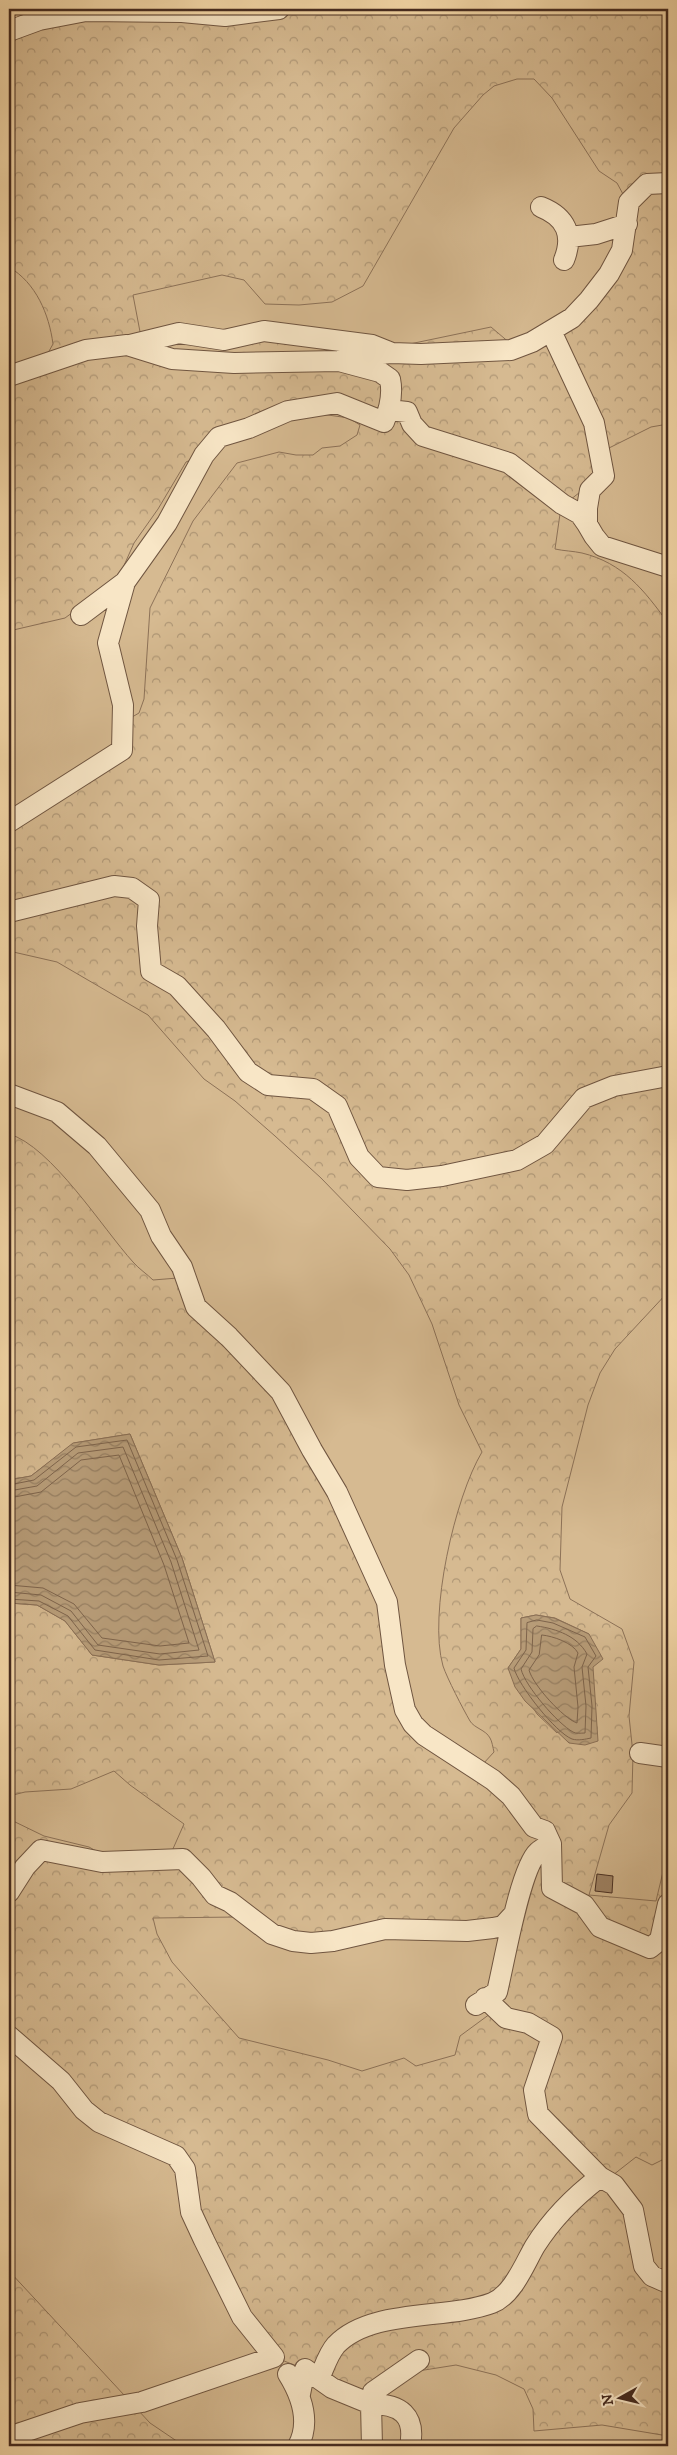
<svg xmlns="http://www.w3.org/2000/svg" width="677" height="2455" font-family="'IM FELL DW Pica',serif">
<style>
.grass{fill:#d6ba91;stroke:#8d7258}
.forest{fill:url(#forest-crowns);stroke:#8d7258;fill-rule:evenodd}
.water{fill:url(#water-waves);stroke:#8a6f55}
.lines{fill:none;stroke-linecap:round;stroke-linejoin:round}
.shore{stroke:#7e644c;stroke-width:1}
.building{fill:#a08466;stroke:#442a1f}
.minor-casing{stroke:#705641;stroke-width:22}
.minor{stroke:#f8e6c6;stroke-width:20}
</style>
<defs>
<pattern id="forest-crowns" width="20" height="18" patternUnits="userSpaceOnUse" patternTransform="scale(1.25)"><rect width="20" height="18" fill="#d6ba91"/><path d="M2 6a3 3 0 1 1 6 0M12 15a3 3 0 1 1 6 0" fill="none" stroke="#af9776"/></pattern>
<pattern id="water-waves" width="16" height="10" patternUnits="userSpaceOnUse" patternTransform="scale(1.25)"><rect width="16" height="10" fill="#b89d79"/><path d="M0 5q4-4 8 0t8 0" fill="none" stroke="#978063"/></pattern>
</defs>
<rect width="100%" height="100%" fill="#f4d8a8"/>
<filter id="stains"><feTurbulence type="fractalNoise" baseFrequency=".004" numOctaves="4"/><feColorMatrix values="0 0 0 0 .2 0 0 0 0 .09 0 0 0 0 .02 0 0 0 .5 -.17"/></filter>
<radialGradient id="worn" r=".72"><stop offset=".6" stop-color="#630" stop-opacity="0"/><stop offset="1" stop-color="#630" stop-opacity=".3"/></radialGradient>
<path class="grass" d="M668,26v2420h-659v-2217l439,-197z"/>
<path class="forest" d="M49,9h619v415l-17,3 -42,21 -25,41 -23,18 -6,42c9,2 18,2 27,4 41,10 62,37 86,70v669l-53,57 -15,24 -12,32 -26,102 -2,63 10,29 52,30 12,33 -5,54 4,38 -1,39 -23,32 -20,70 67,6 12,-50v306l-16,8 -16,-8 -23,18 34,86 21,18v157l-66,-11 -68,6 -1,-22 -9,-20 -28,-14 -40,-10 -38,6 -39,27 -118,-46 -93,-196 -111,-71 -48,-39v-227l35,17 45,11 16,9 67,-5 12,-27 -54,-39 -16,-14 -43,18 -46,3 -16,4v-193l28,2 28,16 27,34 67,10 56,-3 -33,-104 -52,-124 -56,9 -43,33 -22,4v-346c42,12 94,95 124,128 6,7 14,12 20,18l37,-3 3,15 90,99 81,152 48,179 71,42 11,-12c-1,-4 -2,-11 -4,-14 -4,-8 -16,-10 -20,-17 -7,-12 -23,-43 -27,-55 -15,-52 12,-169 39,-214l-23,-47 -27,-81 -23,-49 -19,-26 -69,-71 -46,-42 -40,-35 -31,-22 -56,-64 -91,-53 -48,-11v-134l106,-72 5,-21 19,-11 5,-14 6,-91 43,-87 44,-58 42,-11 17,3h17l9,-7 18,-2 17,-11 3,-10 -11,-7 -21,-3 -26,1 -63,23 -53,23 -28,47 -24,34 -16,36 -53,39 -56,13v-261l39,-17 5,-9c-4,-30 -17,-61 -44,-77v-238zM517,79h17l18,19 47,73 18,12 7,13 -7,53 -51,64 -55,31 -20,-17 -91,19 -259,-9 -8,-42 89,-20 22,5 21,24 34,1 33,-3 31,-16 91,-158 29,-33 11,-9zM536,1615l19,3 34,16 4,44 -36,55 -20,-19 -29,-46 13,-19v-31zM238,1917l95,30 53,-13 117,-4 -9,81 -34,25 -5,19 -39,11 -12,-8 -42,13 -34,-11 -89,-22 -67,-76 -15,-28 -4,-16z
M9,2271l141,152 34,23h-175z"/>
<path class="water" d="M130,1434l52,124 33,104 -56,3 -67,-10 -27,-34 -28,-16 -28,-2v-123l22,-4 42,-33z
M536,1615l18,3 35,16 14,25 -10,8 5,74 -13,4 -16,-2 -44,-42 -10,-14 -7,-19 13,-19v-31z"/>
<g class="lines">
<path class="shore" d="M9,1485l25,-5 42,-33 51,-7 50,120 31,96 -49,4 -64,-10 -27,-34 -29,-15 -30,-2
M9,1491l28,-5 41,-33 45,-6 48,115 28,88 -39,4 -62,-9 -27,-34 -30,-16 -32,-3
M9,1498l32,-6 40,-32 38,-5 45,110 25,78 -29,3 -58,-8 -28,-34 -31,-16 -34,-3
M537,1620l16,3 32,14 11,19 -8,11 4,39 -1,32c-5,1 -13,3 -19,1 -16,-6 -54,-54 -58,-71l12,-18 1,-27z
M537,1626c20,3 40,10 50,28l-5,13 4,39 -1,27c-4,0 -9,1 -12,-1 -15,-8 -48,-46 -52,-63l11,-17 1,-23z
M542,1635c11,1 31,8 36,18l-4,14 4,40 -1,16c-14,-5 -44,-38 -48,-53l10,-15z"/>
</g>
<path class="building" d="M597,1874l16,2 -1,17 -17,-2z"/>
<g class="lines">
<defs>
<path id="minor" d="M9,31l30,-11 47,-9 96,1 43,4 54,-7
M541,207c25,10 33,28 23,53
M569,237l27,-3 31,-10
M551,331l43,92 10,53 -14,14 -3,18v16l7,12 8,10 66,21
M130,345l49,-12 45,7 40,-9 108,14 20,8 -40,3 -9,3
M392,353l29,1 90,-4 21,-8 40,-24 17,-18 20,-26 13,-24 7,-48 18,-18 21,-1
M9,376l77,-26 41,-5 45,14 62,4 105,-2 41,11 10,7c3,15 0,29 -6,43l-47,-19 -49,8 -39,17 -30,9 -15,18 -37,68 -42,59 -17,61 15,62 -1,45 -113,72
M389,410l18,2 5,12 11,12 86,27 53,41 18,10 7,10
M81,615l44,-33
M9,912l105,-26 18,2 17,12 -2,26 4,45 26,15 39,43 32,43 20,13 45,4 24,17 22,51 19,20 29,3 35,-4 75,-16 28,-16 39,-46 30,-12 54,-10
M9,1094l48,18 40,34 53,64 11,26 21,31 14,40 33,30 52,55 31,58 25,42 50,110 8,63 10,45 8,14 11,11 69,45 18,16 23,31 11,4 6,13 1,44 32,17 16,22 50,21 10,-8 8,-36
M640,1753l28,4
M9,1892l16,-25 16,-17 61,12 81,-3 18,18 14,18 15,7 42,32 21,7 18,2 22,-2 52,-12 82,2 26,-3 10,-2 11,-12
M485,1998l21,20 22,5 24,14 -18,53 4,24 62,63
M476,2005l21,-13c7,-28 23,-124 41,-140 3,-3 9,-6 13,-8
M9,2036l52,45 23,29 15,12 77,34 9,13 6,43 13,28 38,77 32,40 -132,45 -62,11 -71,24
M288,2374c13,21 23,48 10,72
M319,2379c5,-11 9,-25 17,-34 35,-37 111,-25 156,-42 21,-8 33,-40 43,-57 17,-27 40,-50 65,-69l14,8 19,25 11,56 8,10 16,7
M300,2394l5,-25 27,19 39,16 2,-12 46,-32
M372,2446l-1,-42c29,0 45,11 39,42"/>
</defs>
<use href="#minor" class="minor-casing"/>
<use href="#minor" class="minor"/>
</g>
<rect width="677" height="2455" fill="none" stroke="#f4d8a8" stroke-width="30"/>
<rect x="10" y="10" width="657" height="2435" fill="none" stroke="#442a1f" stroke-width="2.5"/>
<rect x="15" y="15" width="647" height="2425" fill="none" stroke="#442a1f"/>
<g transform="translate(620 2398) rotate(262)" stroke="#f8e6c6" stroke-width="4" paint-order="stroke">
<path d="M0-4L9 19L0 12L-9 19Z" fill="#442a1f"/>
<text y="-8" font-size="14" font-weight="bold" text-anchor="middle" fill="#442a1f">N</text>
</g>
<rect width="100%" height="100%" filter="url(#stains)"/>
<rect width="100%" height="100%" fill="url(#worn)"/>
</svg>
